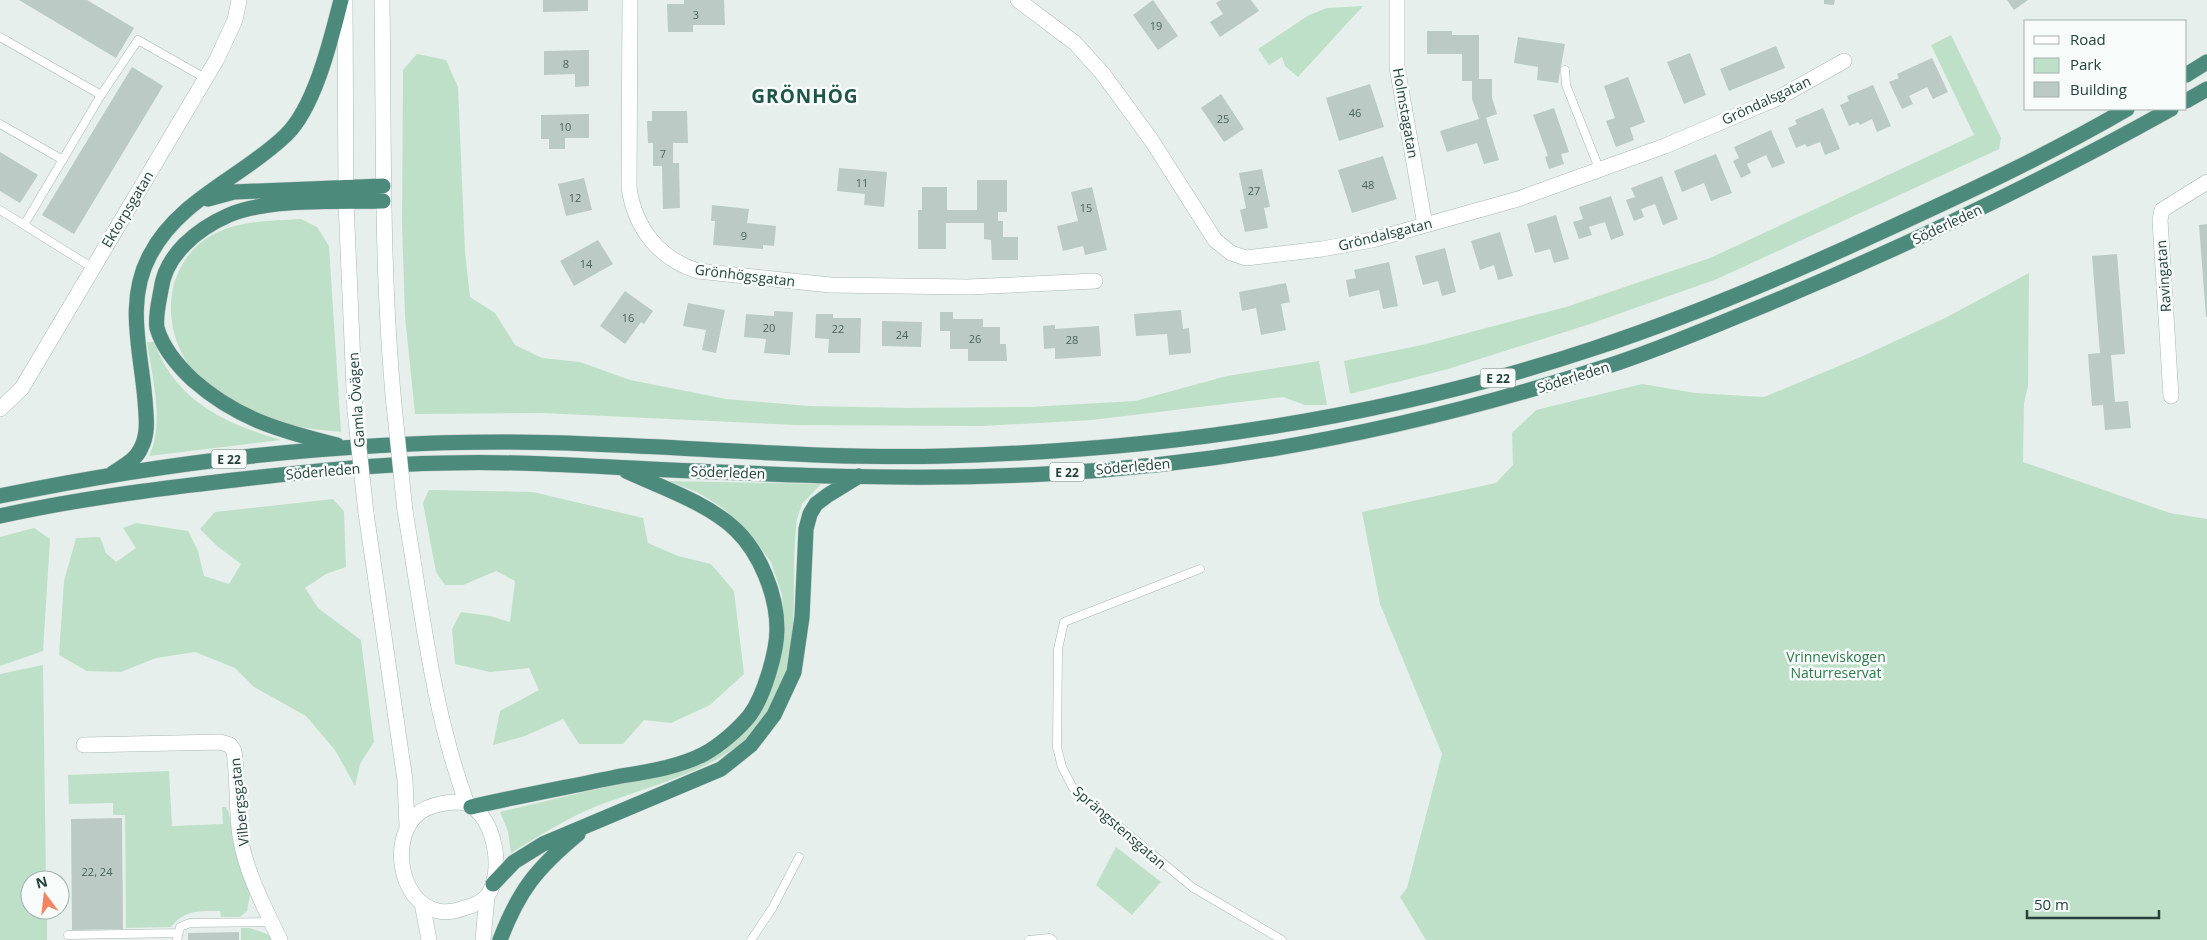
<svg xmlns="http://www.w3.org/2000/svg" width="2207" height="940" font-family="'Open Sans',sans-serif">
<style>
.green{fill:#bfe0c8}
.building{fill:#bbcac4}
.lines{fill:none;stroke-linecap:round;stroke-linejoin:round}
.service-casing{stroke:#a8b8b2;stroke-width:9}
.minor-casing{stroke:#a8b8b2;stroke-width:16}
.secondary-casing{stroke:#a4bbb3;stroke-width:16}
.trunk-casing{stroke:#c2cac8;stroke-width:16}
.service{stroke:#fff;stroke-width:8}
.minor{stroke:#fff;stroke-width:15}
.secondary{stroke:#fff;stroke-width:15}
.trunk{stroke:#4c8a7c;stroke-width:15}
.secondary-bridge-casing{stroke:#a4bbb3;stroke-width:16;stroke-linecap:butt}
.secondary-bridge{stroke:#fff;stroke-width:15}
.labels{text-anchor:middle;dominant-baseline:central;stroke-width:5;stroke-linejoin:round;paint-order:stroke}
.number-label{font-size:11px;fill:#4a645c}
.shield{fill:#f7fbf9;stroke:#637a73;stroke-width:1}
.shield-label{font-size:12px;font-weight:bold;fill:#24423a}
.street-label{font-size:14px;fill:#24423a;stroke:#f7fbf9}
.park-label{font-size:14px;fill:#2d7a4b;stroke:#f7fbf9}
.district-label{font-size:19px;font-weight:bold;letter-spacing:1px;fill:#1f5548;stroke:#f7fbf9}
</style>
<rect width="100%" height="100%" fill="#e6efeb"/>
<path class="green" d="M1363,6l-65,71 -13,-11 -3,-9 -13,8 -11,-16 51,-34 18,-7z
M1951,35l50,103 -2,11 -282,130 -127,45 -142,45 -98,25 -6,-33 78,-16 144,-38 144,-49 264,-123 -43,-90z
M417,54l29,6 12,27 7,165 5,45 25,16 20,32 27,13 38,4 50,18 96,19 83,7 99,2 122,-1 105,-6 92,-25 92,-15 8,44h-22l-22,-8 -191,23 -110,6 -187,-1 -253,-12 -127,1 -10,-98 -3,-93 1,-153z
M301,219l16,8 12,19 12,186c-17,-2 -36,-3 -52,-8 -25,-6 -59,-22 -79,-37 -50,-38 -55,-119 2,-152 28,-15 59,-14 89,-16z
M2029,273l-1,113 -4,17 -1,59 147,51 37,6v421h-781l-26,-43 7,-9 35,-134 -62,-150 -18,-92 134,-29 17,-18 -1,-32 24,-23 106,-26 53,9 69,4 99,-41 84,-39z
M147,342h7c22,59 69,81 127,98l-132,16c16,-33 3,-78 -2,-114z
M668,481l153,3 -19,20 -5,15c-6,48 1,96 -9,143 -22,102 -108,112 -191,144 -30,12 -58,30 -86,47l-3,-22 -8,-19 181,-43 88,-74 11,-33 4,-33 -2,-34 -11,-33 -21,-28 -27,-26 -26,-16z
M429,490l104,2 110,26 5,25 30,13 33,8 23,27 10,83 -34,31 -39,18 -27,-3 -21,24h-44l-16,-25 -38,17 -32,9 7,-34 39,-21 -10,-22 -39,4 -35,-8 -3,-35 9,-17 29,4 20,6 5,-41 -19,-10 -33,14h-18l-9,-13 -13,-69z
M333,499l11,12 2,56 -20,7 -21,14 13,20 43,32 13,102 -14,22 -5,22 -20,-36 -29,-34 -52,-29 -19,-19 -40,-16 -39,6 -35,14 -34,-1 -28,-16 5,-74 12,-43 24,-1 6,16 10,9 20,-14 -13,-20 13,-5 52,8 10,20 6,25 25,8 12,-20 -24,-18 -17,-17 15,-17z
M34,528l16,11 -7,112 -43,15v-129z
M43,665l3,215h-16v30h17v30h-47v-266z
M169,771l3,55 51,-2 -1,-17h4l3,6 4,28 17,54 -3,16 -7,6h-19l-1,-6c-21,0 -36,-1 -49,16l-45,1 -1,-113h-12v-12l-44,1 -1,-29z
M1116,847l45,35 -29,33 -36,-30z
M241,928h9l20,7 3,5h-32z"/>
<path class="building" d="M19,0h68l47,28 -18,30z
M543,0h45v11l-45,1z
M684,0h40l1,25h-32v7h-25l-1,-28h17z
M1153,0l25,36 -20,14 -25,-35z
M1221,0h30l8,11 -39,26 -10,-15 13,-8 -7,-11z
M1824,0h11l-1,5 -10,-1z
M2007,0h21l-14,10z
M1427,31h25v4h27v44h13v19l5,16 -11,4 13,42 -15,4 -7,-21 -30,9 -7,-21 39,-12 -7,-20v-18h-10v-27h-35z
M1518,37l47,7 -7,39 -21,-3 1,-13 -24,-4z
M1776,46l9,22 -56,23 -9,-22z
M589,50v36l-14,1v-13l-31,1v-24z
M1690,53l16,42 -22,9 -17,-42z
M1932,58l16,34 -15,7 -6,-12 -18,9 4,8 -11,5 -13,-27 10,-4 -2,-4z
M132,67l31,19 -89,148 -32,-19z
M1628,77l17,45 -15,6 4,12 -18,7 -10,-26 9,-3 -11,-32z
M1370,84l14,43 -45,14 -13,-43z
M1873,85l18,41 -14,6 -5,-13 -12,6 -2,-3 -9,4 -9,-21 9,-4 -2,-5z
M1221,94l23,35 -20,13 -23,-34z
M1554,108l15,44 -8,2 3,10 -15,5 -4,-12 3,-1 -15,-41z
M1823,108l17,41 -15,6 -5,-13 -13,5 -2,-3 -9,4 -8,-20 9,-4 -2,-4z
M652,111h35l1,32h-15v20h6l1,45 -17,1 -1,-43h-9v-23h-5l-1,-22h5z
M589,114v24h-24v11h-16v-10h-8v-24z
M1771,130l14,33 -13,5 -6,-13 -19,9 4,9 -10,5 -8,-17 6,-3 -5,-11z
M0,152l38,23 -18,28 -20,-12z
M1716,154l16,39 -21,8 -7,-18 -22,9 -8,-21z
M1383,156l14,43 -45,14 -14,-43z
M839,168l48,4 -3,35 -20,-2 1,-11 -28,-3z
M1262,169l8,38 -6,1 4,20 -23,4 -5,-22 6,-2 -7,-35z
M1662,176l16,43 -15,6 -8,-21 -14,5 3,8 -10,4 -8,-21 9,-3 -4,-9z
M584,178l8,32 -26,6 -8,-32z
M977,180h30v32h-9v9h5v16h15v23h-26l-1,-20 -7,-1v-16h-38v26h-28v-39h4v-23h25v23h30z
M1092,187l15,63 -22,5 -2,-9 -20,5 -6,-25 21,-5 -7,-29z
M1611,196l13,39 -13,5 -6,-18 -16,5 3,8 -13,4 -6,-17 10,-3 -4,-12z
M712,205l37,4 -2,14 29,3 -2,20 -11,-1v4l-50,-4 2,-24h-4z
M1556,215l13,44 -15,4 -4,-14 -15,4 -8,-29z
M2207,224v93h-1l-7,-92z
M1500,232l13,44 -15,4 -4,-15 -14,5 -9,-29z
M598,240l15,24 -39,22 -14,-25z
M1445,248l11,44 -14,4 -4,-15 -15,4 -8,-29z
M2117,254l8,100 -14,1 4,47 13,-1 3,27 -26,2 -2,-25 -11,1 -4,-52 12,-1 -8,-97z
M1389,262l9,44 -15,3 -4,-19 -30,7 -3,-17 10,-2 -2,-8z
M1286,283l4,19 -9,2 5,26 -25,5 -5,-27 -14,3 -3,-19z
M625,291l28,20 -9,13 -3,-2 -16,22 -25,-18z
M688,303l37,7 -9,43 -14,-3 4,-20 -23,-4z
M1181,310l2,19 6,-1 2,25 -22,2 -2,-21 -31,2 -2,-22z
M774,311l19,1 -3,43 -26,-2 2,-14 -22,-2 2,-23 28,2z
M940,312h13v7h30v8h17v17h6l1,17h-39v-12h-18v-18h-10z
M816,314h17v4h28l-1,35h-32l1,-14 -14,-1z
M882,321l40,1 -1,25 -39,-1z
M1055,325v4l44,-3 2,30 -46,3v-11l-11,1 -1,-23z
M122,818l1,111 -51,1 -1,-111z
M239,932v8h-51v-7z"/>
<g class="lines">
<defs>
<path id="service" d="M0,37l101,58
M1565,70l1,15 34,86
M0,124l63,36
M0,210l93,58
M24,225l77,-130 37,-55 67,38
M1200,569l-136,53 -6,27 -1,98 5,20 11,21 119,99 90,53
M68,935l109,-2
M177,940l3,-13 10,-4 81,-1
M751,940l22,-33 26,-50
M1029,940l21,-2 3,2"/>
<path id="minor" d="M630,0l-1,188c6,40 30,71 69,83l132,14 138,2 127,-6
M1018,0l57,43 28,31 49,67 63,99 16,13 15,5 76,-9 50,-9 146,-41 147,-53 115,-49 64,-36
M1397,0v67l28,158
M2171,396l-11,-176 2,-10 45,-28
M0,409l22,-21 195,-329 18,-39 4,-20
M84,745l136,-3 10,3 4,6c4,28 2,57 6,85 6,37 24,70 40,104"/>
<path id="secondary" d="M345,0l1,202 9,209
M382,0c2,135 -1,270 12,405
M405,511c17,98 27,198 62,293
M366,513l39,267 2,46
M453,802c4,0 11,0 15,2 27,13 37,69 19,92 -5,6 -15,10 -23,12 -8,3 -17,5 -26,3 -40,-9 -49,-76 -18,-99 10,-7 22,-9 33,-10z
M422,903l7,37
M483,940l4,-44"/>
<path id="trunk" d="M2186,75l21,-13
M2186,101l21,-12
M208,199l26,-7 149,-6
M337,445c-56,-14 -100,-26 -144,-65 -15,-14 -30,-31 -36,-52 -2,-11 2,-27 4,-38 4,-35 36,-61 68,-75 39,-17 111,-13 154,-14
M113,473c10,-7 23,-13 28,-25 8,-15 5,-32 4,-48 -4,-49 -20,-99 5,-145 29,-56 93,-78 136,-120 29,-28 45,-96 55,-135
M0,496c165,-34 335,-54 504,-54 147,0 293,18 441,14 223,-6 437,-37 650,-108 97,-32 193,-73 286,-116 83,-38 167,-77 246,-123
M0,516c77,-17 155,-27 234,-36 71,-8 142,-16 213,-17 68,-2 136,3 203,6 131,6 263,12 395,5 191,-10 381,-49 563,-108 53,-17 105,-40 157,-61 139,-58 275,-123 406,-196
M471,807c48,-11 97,-20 145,-30 29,-5 61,-9 88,-23 15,-8 35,-25 46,-39 14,-19 27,-63 27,-86 0,-34 -17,-76 -41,-99 -28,-27 -76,-43 -110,-59
M493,884l21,-22 29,-18 178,-75 30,-24 23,-30 20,-43 8,-55 4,-88 4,-15 6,-10 12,-9 31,-19
M500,940c19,-50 37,-72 78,-106"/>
</defs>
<use href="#service" class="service-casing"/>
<use href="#minor" class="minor-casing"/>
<use href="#secondary" class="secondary-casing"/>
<use href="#trunk" class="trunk-casing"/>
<use href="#service" class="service"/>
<use href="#minor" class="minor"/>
<use href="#secondary" class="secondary"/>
<use href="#trunk" class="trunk"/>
<defs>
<path id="secondary-bridge" d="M394,405l11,106
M355,411l11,102"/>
</defs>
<use href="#secondary-bridge" class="secondary-bridge-casing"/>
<use href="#secondary-bridge" class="secondary-bridge"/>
</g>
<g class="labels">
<g class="number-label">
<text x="696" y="14">3</text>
<text x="1156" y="25">19</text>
<text x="566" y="63">8</text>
<text x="1355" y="112">46</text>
<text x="1223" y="118">25</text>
<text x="565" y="126">10</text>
<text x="663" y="153">7</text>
<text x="862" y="182">11</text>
<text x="1368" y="184">48</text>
<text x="1254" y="190">27</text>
<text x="575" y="197">12</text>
<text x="1086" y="207">15</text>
<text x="744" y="235">9</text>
<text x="586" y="263">14</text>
<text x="628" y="317">16</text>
<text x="769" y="327">20</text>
<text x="838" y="328">22</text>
<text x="902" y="334">24</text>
<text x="975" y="338">26</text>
<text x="1072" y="339">28</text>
<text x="97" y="871">22, 24</text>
</g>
<g class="shield">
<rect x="1480.5" y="368.5" width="35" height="19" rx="4"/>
<rect x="211.5" y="449.5" width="35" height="19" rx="4"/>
<rect x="1049.5" y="462.5" width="35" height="19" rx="4"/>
</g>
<g class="shield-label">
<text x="1498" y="378">E 22</text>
<text x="229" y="459">E 22</text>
<text x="1067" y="472">E 22</text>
</g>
<g class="street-label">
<text transform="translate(1766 100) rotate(-25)">Gröndalsgatan</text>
<text transform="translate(1406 113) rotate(80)">Holmstagatan</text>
<text transform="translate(127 209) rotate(-59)">Ektorpsgatan</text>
<text transform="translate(1947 224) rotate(-25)">Söderleden</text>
<text transform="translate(1385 234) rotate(-14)">Gröndalsgatan</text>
<text transform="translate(745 275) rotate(7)">Grönhögsgatan</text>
<text transform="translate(2163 276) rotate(-94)">Ravingatan</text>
<text transform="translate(1573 377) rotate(-17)">Söderleden</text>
<text transform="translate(356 400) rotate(-94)">Gamla Övägen</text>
<text transform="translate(1133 466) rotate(-5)">Söderleden</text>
<text transform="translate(323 471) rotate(-5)">Söderleden</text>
<text transform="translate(728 472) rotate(2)">Söderleden</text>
<text transform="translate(239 802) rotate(-96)">Vilbergsgatan</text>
<text transform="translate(1120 827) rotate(41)">Sprängstensgatan</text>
</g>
<g class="park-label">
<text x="1836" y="656">Vrinneviskogen<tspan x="1836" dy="16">Naturreservat</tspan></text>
</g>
<g class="district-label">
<text x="805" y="96">GRÖNHÖG</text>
</g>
</g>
<rect x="2024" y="20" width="162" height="90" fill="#f7fbf9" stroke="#a3b1ad"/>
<rect x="2034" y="36" width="25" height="8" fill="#ffffff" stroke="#a3b1ad"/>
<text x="2070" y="45" font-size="15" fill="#24423a">Road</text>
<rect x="2034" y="58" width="25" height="15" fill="#bfe0c8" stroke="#a3b1ad"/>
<text x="2070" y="70" font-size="15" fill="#24423a">Park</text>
<rect x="2034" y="82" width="25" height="15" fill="#bbcac4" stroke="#a3b1ad"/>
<text x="2070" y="95" font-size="15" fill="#24423a">Building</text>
<g transform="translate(45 895) rotate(345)"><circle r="24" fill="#f7fbf9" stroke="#a3b1ad"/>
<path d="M0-4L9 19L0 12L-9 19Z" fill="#f4845f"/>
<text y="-8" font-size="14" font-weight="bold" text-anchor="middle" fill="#24423a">N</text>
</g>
<path d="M2027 910v8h132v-8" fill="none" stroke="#24423a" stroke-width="2.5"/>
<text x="2034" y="910" font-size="15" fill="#24423a" stroke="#f7fbf9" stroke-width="4" paint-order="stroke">50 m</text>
</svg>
